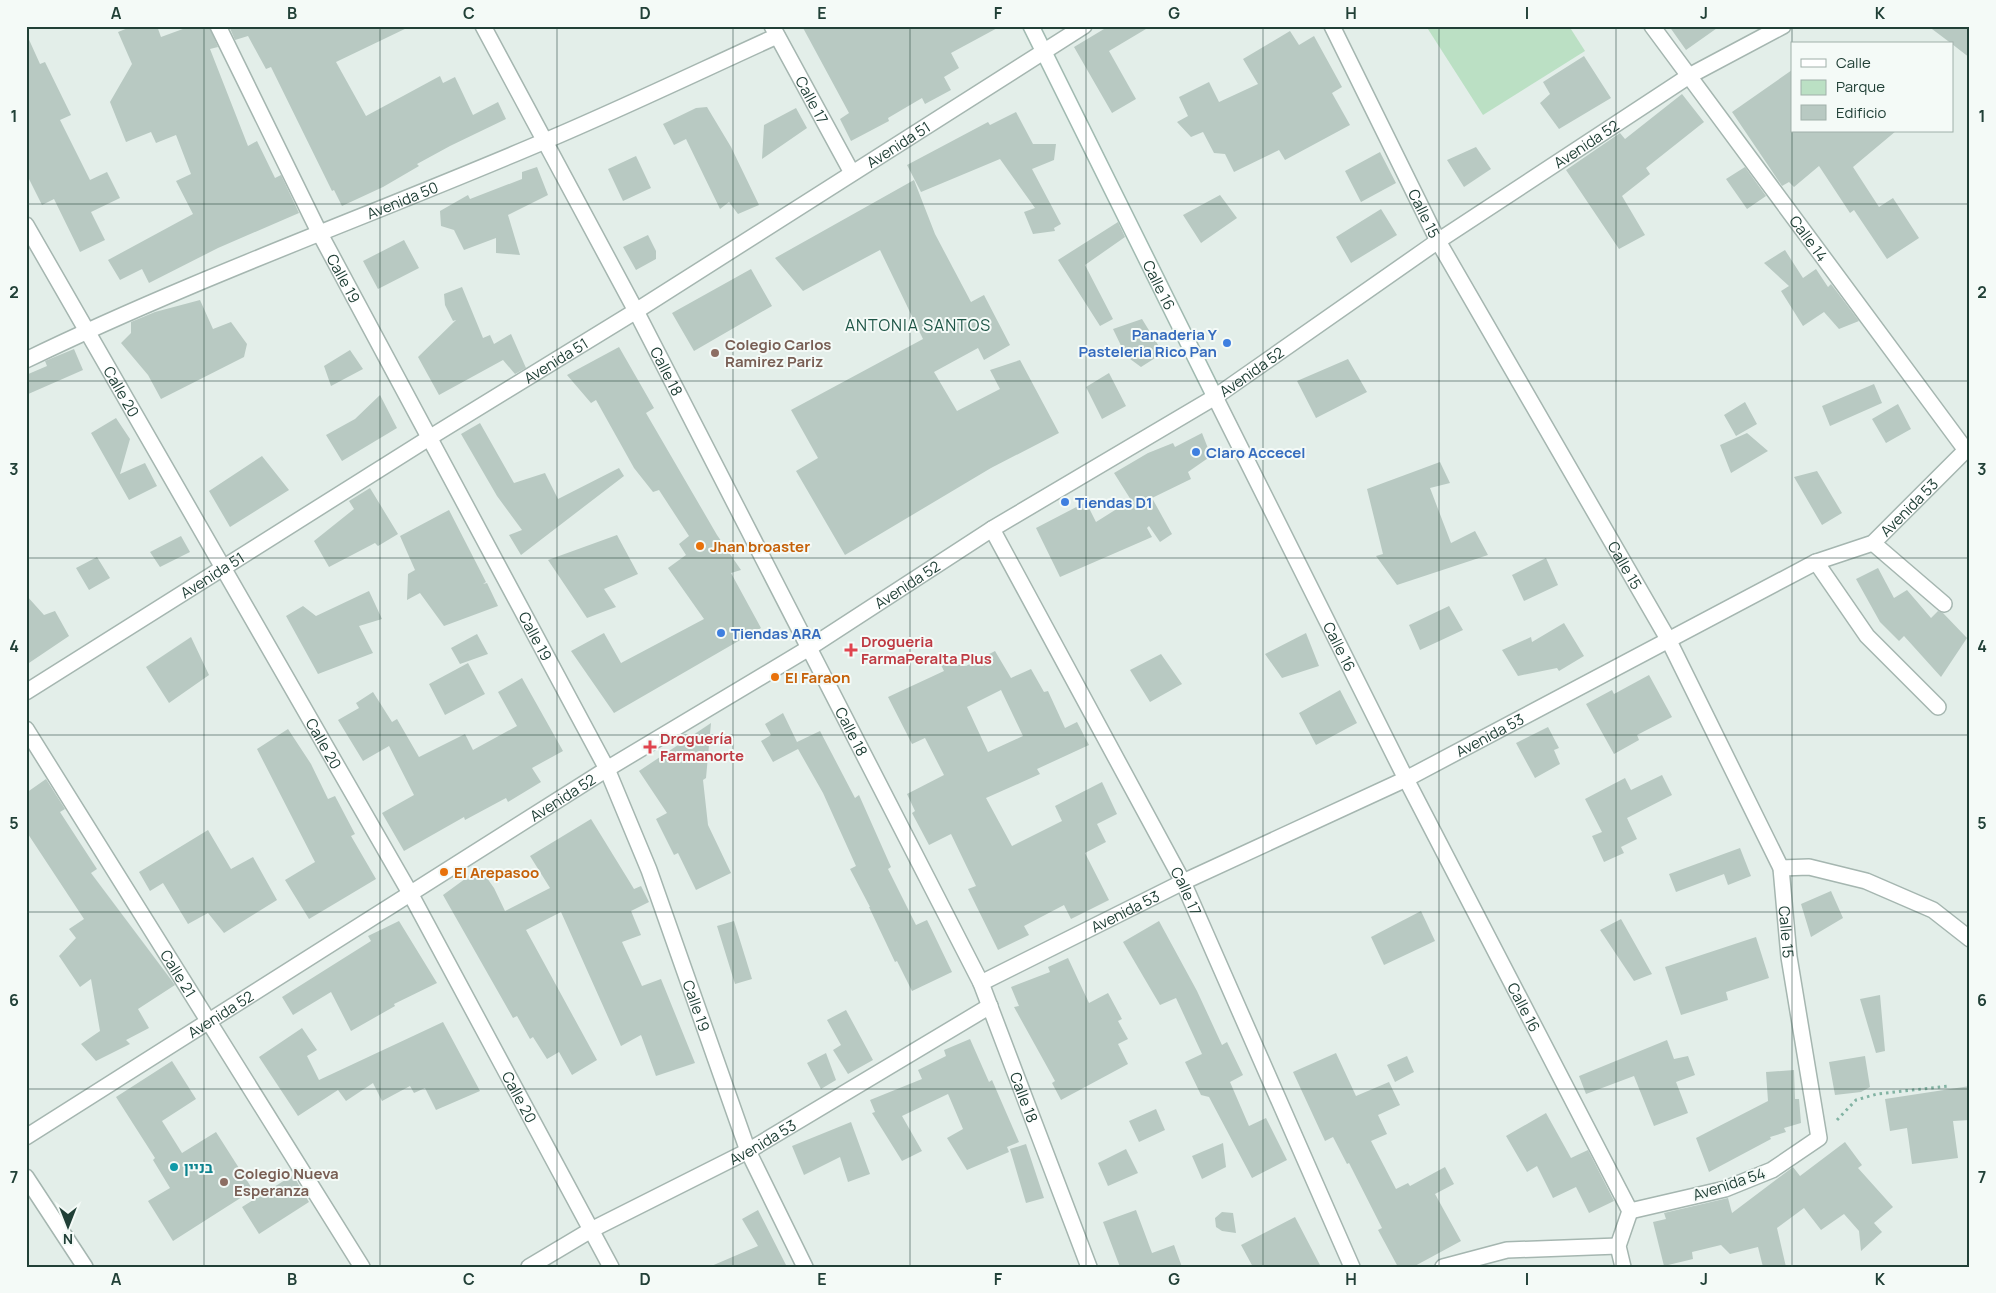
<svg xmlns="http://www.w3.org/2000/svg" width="1996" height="1293" font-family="Manrope,Heebo,sans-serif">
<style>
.green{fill:#bbe0c4}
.building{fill:#b8c9c2;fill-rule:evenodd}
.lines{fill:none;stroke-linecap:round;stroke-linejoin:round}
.street-casing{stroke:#a5b6b0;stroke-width:18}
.secondary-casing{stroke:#a1bab1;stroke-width:18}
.path{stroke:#82b3a3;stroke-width:3;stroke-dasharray:2.5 4;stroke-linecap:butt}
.street{stroke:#fff;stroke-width:15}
.secondary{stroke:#fff;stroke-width:15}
.grid{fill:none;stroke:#214037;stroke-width:1;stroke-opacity:0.55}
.shop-dot{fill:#3f7fe0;stroke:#f4faf7;stroke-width:2}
.education-dot{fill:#8d6e63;stroke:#f4faf7;stroke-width:2}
.food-dot{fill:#e8710a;stroke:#f4faf7;stroke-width:2}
.health-dot{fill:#e0444e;stroke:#f4faf7;stroke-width:2}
.culture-dot{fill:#0f9aa8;stroke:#f4faf7;stroke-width:2}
.labels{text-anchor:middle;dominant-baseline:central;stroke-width:4;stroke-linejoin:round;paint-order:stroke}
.street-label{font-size:15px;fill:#214037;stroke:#f4faf7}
.shop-label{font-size:15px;font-weight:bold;fill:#366cbe;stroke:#f4faf7;text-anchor:start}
.education-label{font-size:15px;font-weight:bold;fill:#785e54;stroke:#f4faf7;text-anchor:start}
.food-label{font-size:15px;font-weight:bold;fill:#c56008;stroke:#f4faf7;text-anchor:start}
.health-label{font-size:15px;font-weight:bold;fill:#be3a42;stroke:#f4faf7;text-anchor:start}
.culture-label{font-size:15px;font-weight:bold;fill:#0d838f;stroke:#f4faf7;text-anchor:start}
.neighbourhood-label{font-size:16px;letter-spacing:1px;fill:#1c5445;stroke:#f4faf7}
.neatline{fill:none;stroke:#214037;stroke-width:2}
.grid-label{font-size:16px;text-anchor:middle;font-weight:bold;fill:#214037}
</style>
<rect width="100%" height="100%" fill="#e3eee9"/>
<path class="green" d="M1426,26h143l16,25 -102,64z"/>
<path class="building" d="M133,26h24l4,11 30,-11h18l9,21 -8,2 38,97 9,-5 18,37 6,-3 18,38 -81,35 -69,35 -7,-14 -22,11 -12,-20 85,-46 -17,-33 15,-7 -15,-39 -20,8 -5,-11 -25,10 -16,-40 22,-38 -14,-32z
M229,26h182l-75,36 30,54 74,-40 3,7 12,-6 18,38 25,-13 8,17 -56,27 -33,18 2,2 -36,21 -41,19 -8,-16 -2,1 -61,-124 -5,2 -18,-33 -13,4z
M802,26h199l-50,27 8,15 -15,9 7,13 -26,14 -3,-6 -34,20 1,3 -38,20 -11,-22 9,-6z
M1109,26h42l-42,25 27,48 -24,14 -38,-66z
M1669,26h51l-34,24z
M1928,26h42v32l-18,-14z
M1290,31l9,14 15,-9 28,51 -10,6 18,32 -65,35 -6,-10 -45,22 -9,-18 -11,-1 -11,-21 -12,5 -14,-15 11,-6 -9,-19 30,-15 10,20 39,-18 -15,-25z
M26,33l14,31 5,-2 26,53 -11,5 30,60 17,-8 13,26 -29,14 14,28 -25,12 -26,-53 -12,6 -16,-32z
M1584,56l27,42 -52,31 -19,-26 10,-9 -7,-12z
M1792,70v61h104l-43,36 26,40 14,-9 26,40 -32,21 -33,-49 -4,3 -31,-47 -25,21 -5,-5 -7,4 -50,-74z
M1682,94l22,28 -58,46 4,6 -28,22 23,39 -26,14 -53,-79 54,-37 5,6z
M707,107l24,40 28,58 -21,9 -9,-12 -9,7 -34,-70 -12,6 -11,-21 33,-16z
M796,108l11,20 -45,31 2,-34z
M1016,112l17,32h23l-2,16 -22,9 29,55 -7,4 1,3 -22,3 -9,-22 11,-4 -35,-49 -79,33 -14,-27 81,-43 2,3z
M1476,147l15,22 -27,18 -17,-27z
M1380,152l16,31 -35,19 -16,-31z
M636,156l15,32 -28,13 -15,-32z
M537,167l11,28 -40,20 12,40 -24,-2v-15l-32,12 -10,-20 -13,-4 -1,-15 28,-16 2,4 52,-20v-7z
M1745,167l21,29 -19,13 -21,-30z
M914,180l21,54 36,68 13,-7 26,50 -26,15 -6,-12 -44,24 23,39 43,-22 -10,-19 30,-10 39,73 -68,35 -146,87 -49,-84 22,-13 -27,-48 132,-71 -43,-89 -77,41 -28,-33z
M1220,195l17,23 -36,25 -18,-28z
M1381,209l16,26 -46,28 -15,-26z
M1118,222l7,15 -40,28 28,54 -13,7 -42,-66z
M648,235l8,16v8l-20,11 -13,-23z
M404,240l15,28 -41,21 -15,-28z
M1785,250l18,28 13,-9 12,18 3,-3 28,37 -20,8 -15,-17 -21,14 -22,-35 8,-5 -25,-23z
M751,269l21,37 -78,45 -22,-38z
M462,287l21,51 7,-3 4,9 17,-10 15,34 -11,6 -12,-14 -64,35 -21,-38 38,-37 -3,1 -8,-16 -1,-11z
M200,300l13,29 18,-7 16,22 -3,13 -83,42 -13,-24 -27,-32 10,-10v-11l24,-10z
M1142,319l21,34 -22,14 -15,-11 -13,-27z
M619,347l35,61 -8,5 71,122 24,35 -10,3 30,55 -147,85 -43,-62 33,-18 17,30 83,-44 -36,-51 18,-13 -7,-11 10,-8 -30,-46 -6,2 -19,-24 -38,-68 -5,3 -24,-28z
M74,349l9,21 -57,25v-20l21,-9 -2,-5z
M350,350l13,19 -32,17 -7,-20z
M1348,359l19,33 -51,26 -19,-37z
M1109,373l17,33 -24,13 -16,-32z
M1874,384l8,19 -52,23 -8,-20z
M380,395l17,33 -55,33 -16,-26 29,-16z
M1745,402l12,22 -21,12 -12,-21z
M1898,404l13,25 -25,14 -14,-24z
M116,418l14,21 -10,35 25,-11 12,23 -28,14 -38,-67z
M480,423l34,60 31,-10 13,26 61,-31 5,8 -103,79 -12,-20 13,-5 -25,-34 -36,-62z
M1202,433l9,23 -23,16 3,7 -39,19 20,36 -12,8 -11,-16 -2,2 5,9 -92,40 -24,-49 50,-26 10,20 35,-22 -17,-27 34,-20 25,-10 2,4z
M1747,433l21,18 -37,22 -11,-28z
M262,456l27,34 -59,37 -21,-36z
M1440,462l10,21 -20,5 21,55 24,-12 13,24 -91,30 -21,-29 7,-2 -16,-65z
M1817,471l25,42 -20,12 -28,-48z
M370,488l28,46 -20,12 -3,-3 -46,24 -15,-26 40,-32 -5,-8z
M449,510l37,72 -3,2 4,-1 11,23 -54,20 -24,-33 -13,7 1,-26 7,-4 -15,-34z
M617,535l21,39 -34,15 12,18 -29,11 -39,-58z
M181,536l9,16 -30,15 -10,-15z
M97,557l13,21 -21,12 -13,-22z
M1546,558l12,27 -34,16 -12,-26z
M1878,568l16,30 13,-8 24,28 7,-7 5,2 24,25 -26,39 -37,-41 -5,5 -19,-19 -24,-43z
M369,591l13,28 -23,7 14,27 -55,21 -32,-58 17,-10 13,10z
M26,595l18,20 11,-4 14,25 -43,29z
M1449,606l14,24 -43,20 -11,-25z
M1564,623l20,33 -25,15 -2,-3 -39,8 -16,-26 29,-13 1,5z
M1306,633l13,33 -37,12 -17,-24z
M477,634l11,20 -28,10 -9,-16z
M191,637l18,38 -40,28 -23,-36z
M995,651l16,27 20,-9 13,23 4,-1 17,37 12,-6 12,23 -52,24 3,5 -54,24 26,48 50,-25 -7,-15 47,-24 15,32 -20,10 9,18 -21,11 24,47 -38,19 -7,-14 -40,21 5,9 -31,15 -30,-61 8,-3 -25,-52 -22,11 -17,-32 3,-2 -8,-17 37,-19 -19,-37 -13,6 -24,-47 56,-26 -5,-10 27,5zM1001,690l22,46 -35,16 -21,-45z
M1161,654l21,30 -32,18 -20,-32z
M468,663l17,31 -40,21 -16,-31z
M1649,675l23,42 -35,18 2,5 -25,14 -28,-50 26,-14 2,4z
M522,678l41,73 -31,17 9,14 -33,20 -2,-4 -41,22 -1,-3 -60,34 -22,-38 32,-18 -25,-49 -26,15 -25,-41 21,-12 -3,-5 17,-11 19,30 5,-3 22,38 46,-23 8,16 44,-24 -19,-34z
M1340,690l17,33 -41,22 -17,-32z
M783,713l14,29 23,-11 35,67 4,-3 32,72 -3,2 28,56 11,-5 25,52 -40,19 -15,-30 -2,1 -26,-55h1l-20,-38 6,-3 -33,-73 -25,-44 -25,13 -12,-21 10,-6 -6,-11z
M711,723l-5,55 -3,2 5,45 23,48 -35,17 -18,-37 -4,2 -18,-36 11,-6 -28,-42z
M1548,727l11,21 -5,2 6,14 -25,14 -19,-35z
M288,729l23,35 17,35 7,-3 20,38 -4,2 25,43 -67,40 -24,-39 30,-18 -58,-113z
M1662,775l10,20 -45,23 10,21 -16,8 3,6 -20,9 -12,-26 10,-4 -17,-33 40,-21 6,12z
M46,779l19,30 -5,3 37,57 -6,4 84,112 -37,24 11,19 -23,12 4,4 -34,17 -15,-17 19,-13 -9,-52 -11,8 -21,-31 17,-18 -7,-9 15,-10 -58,-88v-38z
M591,819l43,70 7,-3 8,16 -18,9 10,24 -19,7 20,44 19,-7 34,84 -39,13 -15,-41 -20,11 -60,-134 -35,18 71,130 -25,15 -13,-23 -12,7 -14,-22 -3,2 -13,-23 -4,2 -70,-123 37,-27 14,20 11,23 45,-23 -20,-32z
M208,830l23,39 22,-12 24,43 -53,33 -16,-20 -20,11 -25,-41 -13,8 -11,-19z
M1740,848l11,28 -23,9 -4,-11 -48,18 -7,-18z
M1831,891l12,27 -32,19 -10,-33z
M1421,911l14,30 -51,24 -13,-28z
M1621,919l31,55 -18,7 -34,-51z
M399,921l38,62 -43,21 1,2 -44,25 -20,-39 -38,23 -11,-18 89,-56 -3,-5z
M734,921l18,58 -17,5 -18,-58z
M1159,921l38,70 25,54 5,-3 16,33 -13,7 19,44 17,-8 21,42 -35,18 -43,-81 -8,-2 -16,-33 17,-8 -26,-56 -16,7 -37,-63z
M1756,937l13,41 -43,14 2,8 -47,15 -16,-48z
M1068,958l21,45 19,-10 14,26 -4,2 10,18 -10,5 10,20 -67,36 -9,-17 3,-2 -41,-74 5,-1 -8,-19 39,-15 -2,-5z
M1880,995l5,56 -9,2 -16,-54z
M846,1010l27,50 -25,14 -15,-24 8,-5 -14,-25z
M443,1022l37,69 -44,19 -11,-22 -11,5 -4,-7 -28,15 -9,-18 -27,18 -8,-11 -40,26 -39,-59 43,-29 15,22 -10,6 12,24z
M970,1039l19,43 3,-2 27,62 -12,5 2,5 -42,18 -20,-32 16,-9 -15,-35 -46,22 20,35 -20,10 -30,-48 3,-1 -5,-12 52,-21 -4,-9 28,-14 -2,-6z
M1667,1040l7,19 14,-3 7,19 -19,7 12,31 -34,13 -20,-50 -48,18 -7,-18z
M826,1053l10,27 -15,9 -14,-26z
M1336,1053l20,43 33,-14 11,23 -22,10 9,19 -16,7 25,48 12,-6 2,3 35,-19 9,17 -19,10 26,47 -48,26h-15l-20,-37 4,-2 -33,-65 -2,1 -14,-27 -8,4 -32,-69z
M1407,1056l7,16 -19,10 -8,-17z
M1865,1056l5,31 -9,5 -26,3 -6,-33z
M172,1061l24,38 -34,22 20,32 34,-21 37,58 -80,51 -25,-40 22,-13 -17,-28 2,-2 -39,-61z
M1794,1070l1,29h4l2,24 -17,5 2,4 -16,5 1,2 -62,33 -13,-34 72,-37 -2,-29z
M1970,1086v34l-17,1 5,37 -46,6 -5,-36 -17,3 -5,-32z
M1156,1109l9,21 -26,12 -10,-21z
M1546,1113l25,45 17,-8 26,51 -25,12 -13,-26 -23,11 -16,-32 -10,6 -21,-36z
M851,1122l19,52 -22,8 -8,-25 -36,18 -12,-29z
M1845,1142l17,23 -4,3 35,39 -19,16 8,9 -21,19 -2,-20 -15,-17 -23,16 -17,-22 -27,20 9,39h-23l-5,-20 -28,7 -9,-9 -29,7 1,7 -29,7 -11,-44 13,-3 -2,-6 64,-15 4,15 61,-46 7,9z
M1223,1143l3,24 -24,12 -10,-23z
M1026,1144l18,54 -18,5 -16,-54z
M1126,1149l12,24 -30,13 -10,-23z
M293,1175l16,27 -50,32 -17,-27z
M758,1210l29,57h-78l49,-21 -16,-27z
M1136,1210l16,43 22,-8 8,22h-62l-17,-45z
M1222,1212l11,1 3,20 -14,-2 -6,-4 -1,-9z
M1295,1217l26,50h-68l-12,-22z"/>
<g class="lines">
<defs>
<g id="street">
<path id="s1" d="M218,26l101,206 288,537 42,101 99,281 57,116"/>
<path id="s2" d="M483,26l153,285 345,672 108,284"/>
<path id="s3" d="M772,26l80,147"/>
<path id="s4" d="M1332,26l106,215 230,398 113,229 8,89 30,181 -47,32 -47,19 -95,22"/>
<path id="s5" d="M1652,26l313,423 5,3"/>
<path id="s6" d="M26,225l384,668 201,374"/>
<path id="s7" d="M26,360c169,-82 346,-145 519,-219 78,-33 155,-70 232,-105"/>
<path id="s8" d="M1215,397l191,382 224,432 -12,35 5,21"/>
<path id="s9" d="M992,529l191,353 169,385"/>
<path d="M1873,543l71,61"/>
<path d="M1816,562l51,74 71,71"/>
<path id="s10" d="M26,692l403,-254 207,-127 448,-285"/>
<path id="s11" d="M26,729l336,538"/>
<path d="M1781,868l28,-1 57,14 67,29 37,29"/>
<path id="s12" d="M981,983l202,-101 223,-103 410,-217 57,-19 97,-97"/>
<path id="s13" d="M26,1137l581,-368 202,-121 183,-119 223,-132 223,-156 251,-165 94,-50"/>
<path d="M26,1177l59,90"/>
<path id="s14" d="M529,1267l62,-37 157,-79 242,-145"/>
<path d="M1443,1267l64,-17 111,-4"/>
</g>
<g id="secondary">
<path id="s15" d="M1031,26l184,371"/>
</g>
</defs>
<use href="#street" class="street-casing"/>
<use href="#secondary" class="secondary-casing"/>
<path class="path" d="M1837,1120l19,-20 21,-6 72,-8"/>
<use href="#street" class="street"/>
<use href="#secondary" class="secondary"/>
</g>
<path class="grid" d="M204,26v1241M380,26v1241M557,26v1241M733,26v1241M910,26v1241M1086,26v1241M1263,26v1241M1439,26v1241M1616,26v1241M1792,26v1241M26,204h1944M26,381h1944M26,558h1944M26,735h1944M26,912h1944M26,1089h1944"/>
<g class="shop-dot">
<circle cx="1227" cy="343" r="5"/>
<circle cx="1196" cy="452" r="5"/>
<circle cx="1065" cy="502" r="5"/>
<circle cx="721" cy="633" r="5"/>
</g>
<g class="education-dot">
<circle cx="715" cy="353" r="5"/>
<circle cx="224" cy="1182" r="5"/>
</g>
<g class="food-dot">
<circle cx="700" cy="546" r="5"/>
<circle cx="775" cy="677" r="5"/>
<circle cx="444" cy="872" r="5"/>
</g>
<g class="health-dot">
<path d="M848.5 642.5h5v5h5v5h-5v5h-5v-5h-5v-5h5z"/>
<path d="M647.5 739.5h5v5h5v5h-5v5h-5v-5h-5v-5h5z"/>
</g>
<circle class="culture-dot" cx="174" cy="1167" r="5"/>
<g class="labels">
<g class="street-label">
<text stroke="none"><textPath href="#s3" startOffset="84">Calle 17</textPath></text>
<text stroke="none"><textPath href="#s10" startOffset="1030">Avenida 51</textPath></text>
<text stroke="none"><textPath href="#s13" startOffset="1850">Avenida 52</textPath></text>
<text stroke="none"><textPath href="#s7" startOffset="409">Avenida 50</textPath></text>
<text stroke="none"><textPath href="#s4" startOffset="209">Calle 15</textPath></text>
<text stroke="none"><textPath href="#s5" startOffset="264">Calle 14</textPath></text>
<text stroke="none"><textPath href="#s1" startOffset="282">Calle 19</textPath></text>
<text stroke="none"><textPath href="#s15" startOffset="289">Calle 16</textPath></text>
<text stroke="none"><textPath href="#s10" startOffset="625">Avenida 51</textPath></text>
<text stroke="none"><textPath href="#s2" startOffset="391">Calle 18</textPath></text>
<text stroke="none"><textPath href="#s13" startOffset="1445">Avenida 52</textPath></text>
<text stroke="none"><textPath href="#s6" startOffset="192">Calle 20</textPath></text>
<text stroke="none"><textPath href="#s12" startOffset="1046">Avenida 53</textPath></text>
<text stroke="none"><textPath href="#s4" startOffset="614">Calle 15</textPath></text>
<text stroke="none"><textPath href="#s10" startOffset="220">Avenida 51</textPath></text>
<text stroke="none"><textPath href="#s13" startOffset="1040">Avenida 52</textPath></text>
<text stroke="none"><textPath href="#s1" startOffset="688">Calle 19</textPath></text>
<text stroke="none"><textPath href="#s8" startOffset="279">Calle 16</textPath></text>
<text stroke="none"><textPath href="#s2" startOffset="796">Calle 18</textPath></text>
<text stroke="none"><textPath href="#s12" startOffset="566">Avenida 53</textPath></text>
<text stroke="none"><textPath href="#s6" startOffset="598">Calle 20</textPath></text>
<text stroke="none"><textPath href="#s13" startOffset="635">Avenida 52</textPath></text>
<text stroke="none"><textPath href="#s9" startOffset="411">Calle 17</textPath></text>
<text stroke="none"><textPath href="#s12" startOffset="161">Avenida 53</textPath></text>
<text stroke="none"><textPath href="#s4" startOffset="1019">Calle 15</textPath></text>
<text stroke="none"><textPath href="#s11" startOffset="288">Calle 21</textPath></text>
<text stroke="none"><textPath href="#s1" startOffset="1092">Calle 19</textPath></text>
<text stroke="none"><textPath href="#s8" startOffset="684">Calle 16</textPath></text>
<text stroke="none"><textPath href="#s13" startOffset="230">Avenida 52</textPath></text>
<text stroke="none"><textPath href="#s6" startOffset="1002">Calle 20</textPath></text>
<text stroke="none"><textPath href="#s2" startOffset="1201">Calle 18</textPath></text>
<text stroke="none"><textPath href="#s14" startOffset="265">Avenida 53</textPath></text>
<text transform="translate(1729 1184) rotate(-18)">Avenida 54</text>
</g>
<g class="shop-label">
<text x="1217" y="334" text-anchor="end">Panaderia Y<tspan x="1217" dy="17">Pasteleria Rico Pan</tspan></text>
<text x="1206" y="452">Claro Accecel</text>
<text x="1075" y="502">Tiendas D1</text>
<text x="731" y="633">Tiendas ARA</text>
</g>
<g class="education-label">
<text x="725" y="344">Colegio Carlos<tspan x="725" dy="17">Ramirez Pariz</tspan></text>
<text x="234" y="1173">Colegio Nueva<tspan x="234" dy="17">Esperanza</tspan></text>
</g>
<g class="food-label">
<text x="710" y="546">Jhan broaster</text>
<text x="785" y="677">El Faraon</text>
<text x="454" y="872">El Arepasoo</text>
</g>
<g class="health-label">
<text x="861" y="641">Drogueria<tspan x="861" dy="17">FarmaPeralta Plus</tspan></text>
<text x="660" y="738">Droguería<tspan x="660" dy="17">Farmanorte</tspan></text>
</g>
<g class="culture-label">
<text x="184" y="1167">בניין</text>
</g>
<g class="neighbourhood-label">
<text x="918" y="325">ANTONIA SANTOS</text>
</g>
</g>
<rect width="1996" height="1293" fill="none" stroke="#f4faf7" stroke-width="55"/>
<rect x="1791" y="42" width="162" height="90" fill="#f4faf7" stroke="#a0b0aa"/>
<rect x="1801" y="59" width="25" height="8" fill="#ffffff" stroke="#a0b0aa"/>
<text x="1836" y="68" font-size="15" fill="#214037">Calle</text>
<rect x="1801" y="80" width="25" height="15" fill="#bbe0c4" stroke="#a0b0aa"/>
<text x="1836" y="92" font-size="15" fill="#214037">Parque</text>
<rect x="1801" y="105" width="25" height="15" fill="#b8c9c2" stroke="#a0b0aa"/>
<text x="1836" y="118" font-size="15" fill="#214037">Edificio</text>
<g transform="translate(68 1226) rotate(180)" stroke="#f4faf7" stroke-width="4" paint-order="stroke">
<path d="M0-4L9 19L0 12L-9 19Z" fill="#214037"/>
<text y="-8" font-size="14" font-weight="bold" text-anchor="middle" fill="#214037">N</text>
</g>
<rect x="28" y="28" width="1940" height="1238" class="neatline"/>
<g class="grid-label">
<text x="116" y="19">A</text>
<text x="292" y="19">B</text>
<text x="469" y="19">C</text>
<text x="645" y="19">D</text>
<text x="822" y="19">E</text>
<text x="998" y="19">F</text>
<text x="1174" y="19">G</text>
<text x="1351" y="19">H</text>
<text x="1527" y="19">I</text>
<text x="1704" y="19">J</text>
<text x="1880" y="19">K</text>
<text x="14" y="122">1</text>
<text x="1982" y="122">1</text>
<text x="14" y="298">2</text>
<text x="1982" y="298">2</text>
<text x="14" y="475">3</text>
<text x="1982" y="475">3</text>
<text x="14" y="652">4</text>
<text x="1982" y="652">4</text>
<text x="14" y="829">5</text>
<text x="1982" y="829">5</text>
<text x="14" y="1006">6</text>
<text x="1982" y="1006">6</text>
<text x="14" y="1183">7</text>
<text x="1982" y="1183">7</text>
<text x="116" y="1285">A</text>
<text x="292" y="1285">B</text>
<text x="469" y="1285">C</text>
<text x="645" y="1285">D</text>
<text x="822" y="1285">E</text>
<text x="998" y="1285">F</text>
<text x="1174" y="1285">G</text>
<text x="1351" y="1285">H</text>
<text x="1527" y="1285">I</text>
<text x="1704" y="1285">J</text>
<text x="1880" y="1285">K</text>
</g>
</svg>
